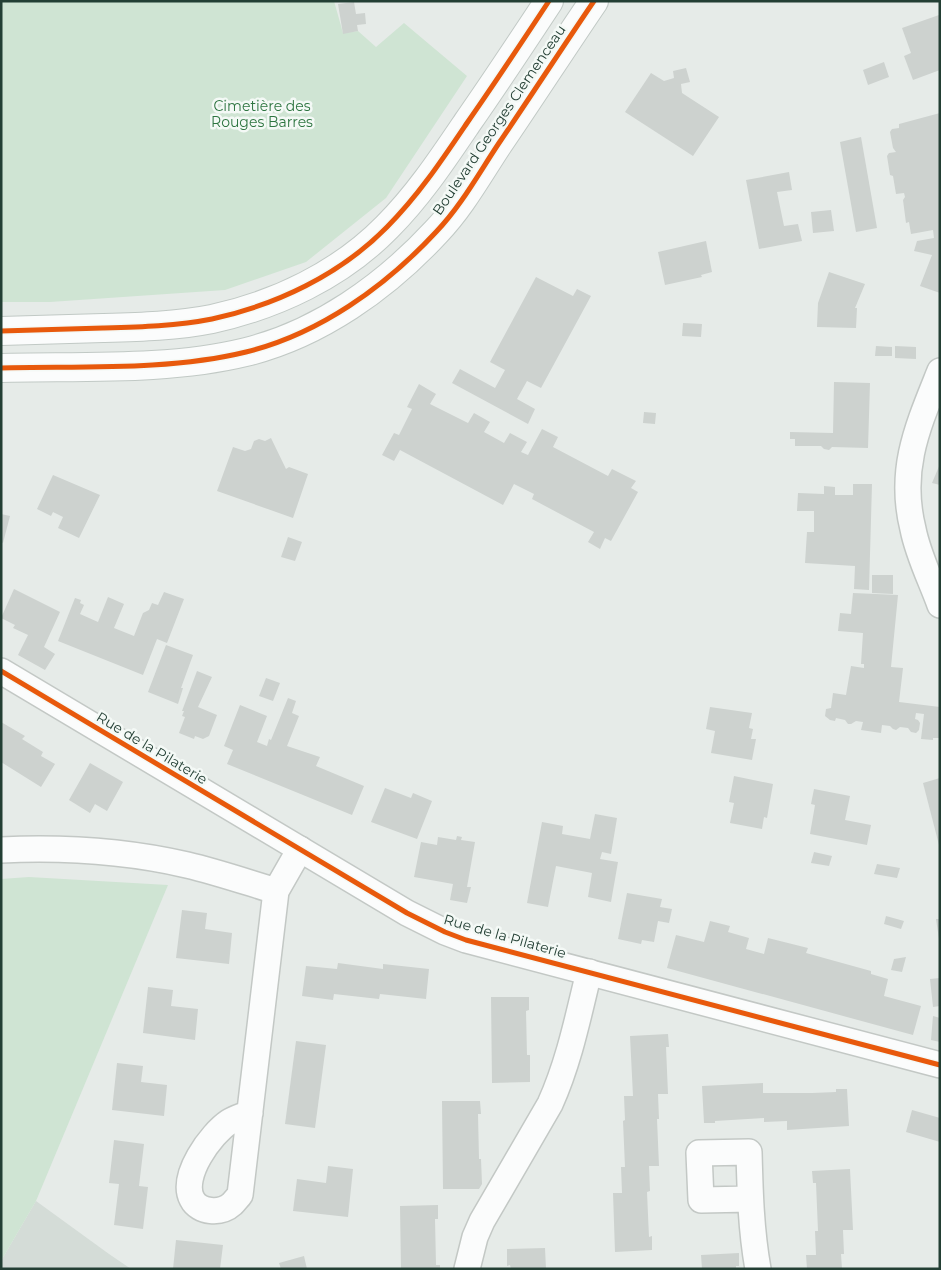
<svg xmlns="http://www.w3.org/2000/svg" width="941" height="1270" font-family="Montserrat,sans-serif">
  <rect width="100%" height="100%" fill="#e6ebe8"/>
  <path fill="#d4dcd7" d="M36 1201 109 1254 131 1269H1V1261Z"/>
  <g fill="#cfe4d3">
    <path d="M1 1H334L343 33 358 31 376 47 404 23 467 76 386 198 306 262 225 290 50 302H1Z"/>
    <path d="M29 877 168 885 36 1201 1 1261V879Z"/>
  </g>
  <g fill="#cdd2cf">
    <path d="M354 2 356 14 365 13 366 24 357 25 358 31 343 34 338 4Z"/>
    <path d="M939 15 940 70 913 80 904 56 911 53 902 28Z"/>
    <path d="M884 62 889 77 868 85 863 70Z"/>
    <path d="M686 68 690 82 681 84 682 93 719 117 693 156 625 112 651 73 664 81 674 78 673 71Z"/>
    <path d="M940 113V293L920 286 932 255 914 251 917 241 934 238 933 230 911 234 909 222 906 223 903 200 905 197 904 193 896 194 893 176 890 175 887 156 889 153 896 152 893 148 890 132 892 129 899 128V124Z"/>
    <path d="M861 137 877 228 856 232 840 142Z"/>
    <path d="M789 172 792 190 777 192 784 226 798 224 802 241 759 249 746 180Z"/>
    <path d="M831 210 834 231 813 233 811 212Z"/>
    <path d="M706 241 712 272 701 275 702 277 665 285 658 252Z"/>
    <path d="M829 272 865 284 855 308H857L856 328 817 327 818 303Z"/>
    <path d="M536 277 573 296 577 289 591 296 541 388 527 381 517 399 535 409 528 424 452 383 460 369 495 388 505 370 490 362Z"/>
    <path d="M683 323 702 324 701 337 682 336Z"/>
    <path d="M876 346 892 347V356H875Z"/>
    <path d="M895 346 916 347V359L895 358Z"/>
    <path d="M834 382 870 383 868 448 832 447 829 450 824 449 821 446H795V439H790V432L833 433Z"/>
    <path d="M419 384 436 394 430 404 468 423 474 413 490 422 484 432 504 443 510 433 527 442 521 452 528 455 542 429 558 437 553 447 608 476 612 469 636 481 631 488 638 492 611 541 605 538 600 549 588 542 594 532 532 499 534 494 514 484 503 505 400 450 394 461 382 455 394 433 399 435 412 409 407 407Z"/>
    <path d="M644 412 656 413 655 424 643 423Z"/>
    <path d="M271 438 286 469 289 467 308 474 293 518 217 491 233 447 245 451 251 449 254 441 259 439 265 441Z"/>
    <path d="M940 464V485L932 483Z"/>
    <path d="M53 475 100 495 79 538 58 528 63 517 53 512 51 516 37 509Z"/>
    <path d="M853 484H872L869 590 854 589 855 566 805 563 807 532H814V511H797L798 493 824 494V486L835 487V495H853Z"/>
    <path d="M1 514 10 516 3 543 1 542Z"/>
    <path d="M288 537 302 542 295 561 281 557Z"/>
    <path d="M872 575H893V594L872 593Z"/>
    <path d="M14 589 60 612 44 647 55 654 45 670 18 655 28 635 13 628 15 625 1 618Z"/>
    <path d="M164 592 184 599 167 643 157 639 143 675 58 641 75 598 81 600 80 603 84 605 80 614 98 622 108 597 124 604 114 628 134 636 143 613 149 610 152 603 158 605Z"/>
    <path d="M853 593 898 595 891 667 903 668 899 702 940 707V738H933V740L921 739 924 714 916 713 915 719 918 720 920 723 919 730 916 733 911 732 908 728 900 727 896 730 893 729 890 726 882 725 881 733 861 730 863 722 856 721 851 724H848L845 720 836 718 835 721 830 720 825 716 826 709 831 708 833 693 846 695 851 666 864 668V664H861L863 633 838 631 840 613 851 614Z"/>
    <path d="M166 645 193 655 181 688H183L178 704 148 692Z"/>
    <path d="M197 671 212 677 198 707 217 715 209 736 203 739 195 736 194 739 179 733 185 717 182 716 184 711H182Z"/>
    <path d="M266 678 280 683 273 701 259 696Z"/>
    <path d="M288 698 296 701 292 713 299 716 287 746 320 757 316 766 364 786 352 815 227 764 233 750 224 746 240 705 267 716 257 742 267 746 269 739 271 740Z"/>
    <path d="M710 707 752 713 749 728 753 729 751 739H756L752 760 711 753 715 731 706 729Z"/>
    <path d="M1 722 25 736 22 739 43 752 41 756 55 764 41 787 1 762Z"/>
    <path d="M90 763 123 782 107 811 95 804 90 813 69 800Z"/>
    <path d="M734 776 773 784 767 818 764 817 762 829 730 823 734 803 729 802Z"/>
    <path d="M940 778V845H939L923 783Z"/>
    <path d="M385 788 411 798 413 793 432 801 417 839 371 822Z"/>
    <path d="M814 789 850 796 845 820 871 825 867 845 810 834 815 805 811 804Z"/>
    <path d="M595 814 617 818 611 854 602 852 600 859 618 862 611 902 588 897 592 873 556 866 548 907 527 903 542 822 563 826 562 834 590 839Z"/>
    <path d="M457 836 462 837 461 840 475 842 467 887H471L467 903 450 900 453 884 414 877 421 842 437 845 438 837 456 840Z"/>
    <path d="M814 852 832 856 829 866 811 863Z"/>
    <path d="M877 864 900 868 897 878 874 874Z"/>
    <path d="M627 893 662 899 660 907 672 909 669 923 658 921 654 942 642 940 641 944 618 939Z"/>
    <path d="M182 910 207 913 205 929 232 933 229 964 176 958Z"/>
    <path d="M886 916 904 921 901 929 884 924Z"/>
    <path d="M936 919H940V939H939Z"/>
    <path d="M710 921 730 926 728 932 749 938 746 949 764 954 768 938 808 948 806 953 871 971V974L888 979 884 996 921 1006 913 1035 667 968 676 935 704 942Z"/>
    <path d="M906 957 902 972 891 970 894 959Z"/>
    <path d="M338 963 383 969V964L429 969 426 999 380 994 379 999 334 994 333 1000 302 996 306 966 337 969Z"/>
    <path d="M940 978V1006L933 1007 930 979Z"/>
    <path d="M148 987 173 990 171 1006 198 1009 195 1040 143 1033Z"/>
    <path d="M491 997H529V1010L526 1011 527 1055H530V1082L492 1083Z"/>
    <path d="M933 1016 940 1018V1042L931 1040Z"/>
    <path d="M668 1034 669 1047H666L668 1094H658L659 1119H657L659 1166H649L650 1191 647 1192 648 1215 649 1237 652 1236V1250L615 1252 613 1193H622L621 1167H625L623 1121 625 1120 624 1096H633L630 1036Z"/>
    <path d="M296 1041 326 1045 315 1128 285 1124Z"/>
    <path d="M117 1063 143 1066 141 1082 167 1085 164 1116 112 1110Z"/>
    <path d="M763 1083V1093H812L836 1092V1089H847L849 1126 787 1130V1121L764 1122V1118L715 1121V1123H704L702 1086Z"/>
    <path d="M442 1101H480L481 1114H478L479 1159H481L482 1184 479 1189H443Z"/>
    <path d="M912 1110 940 1118V1142L906 1132Z"/>
    <path d="M114 1140 144 1144 139 1186 148 1187 143 1229 114 1225 119 1184 109 1183Z"/>
    <path d="M328 1166 353 1169 348 1217 293 1211 297 1179 326 1183Z"/>
    <path d="M850 1169 853 1230H843L844 1254H841L842 1269H807L806 1255H816L815 1231H818L816 1183H813L812 1171Z"/>
    <path d="M438 1205V1219H435L436 1265H440V1269H401L400 1206Z"/>
    <path d="M176 1240 223 1245 220 1269H173Z"/>
    <path d="M545 1248 546 1269H511L510 1265 507 1266V1249Z"/>
    <path d="M739 1253V1266H736V1269H702L701 1255Z"/>
    <path d="M304 1256 307 1269H281L279 1263Z"/>
  </g>
  <g fill="none" stroke-linecap="round" stroke-linejoin="round">
    <g stroke="#c3c8c5" stroke-width="28">
      <g id="street">
        <path d="M940 371C918 426 898 469 913 529 918 555 931 580 940 605"/>
        <path d="M1 671 407 913 445 932 466 940 940 1065"/>
        <path d="M1 850C64 847 126 851 187 865 217 872 246 882 276 891"/>
        <path d="M250 1113C243 1116 235 1118 229 1122 211 1134 180 1176 192 1199 199 1213 221 1214 232 1204 235 1201 237 1198 240 1195L276 891 300 849"/>
        <path d="M750 1199 701 1200 699 1153 749 1152C750 1191 751 1230 758 1269"/>
        <path d="M467 1269 475 1237 482 1221 550 1104C569 1062 578 1017 589 972"/>
      </g>
    </g>
    <g stroke="#c1c9c5" stroke-width="30">
      <g id="secondary">
        <path d="M1 331C35 330 69 329 103 328 139 327 177 326 212 319 276 305 340 275 387 227 418 196 442 160 467 123 495 83 522 42 549 1"/>
        <path d="M1 368C81 366 168 371 246 352 319 334 385 287 436 232 461 206 479 173 499 143 531 96 562 48 594 1"/>
      </g>
    </g>
    <use href="#street" stroke="#fbfcfc" stroke-width="25"/>
    <use href="#secondary" stroke="#fbfcfc" stroke-width="28"/>
    <g stroke="#f4f9f6" stroke-width="8">
      <g id="cycleway">
        <path d="M1 331C35 330 69 329 103 328 139 327 177 326 212 319 276 305 340 275 387 227 418 196 442 160 467 123 495 83 522 42 549 1"/>
        <path d="M1 368C81 366 168 371 246 352 319 334 385 287 436 232 461 206 479 173 499 143 531 96 562 48 594 1"/>
        <path d="M1 671 407 913 445 932 466 940 940 1065"/>
      </g>
    </g>
    <use href="#cycleway" stroke="#e8590c" stroke-width="5"/>
  </g>
  <g text-anchor="middle" stroke-width="5" stroke-linejoin="round" paint-order="stroke">
    <g font-size="14" fill="#2d7540" stroke="#f4f9f6">
      <text x="262" y="111">Cimetière des<tspan x="262" dy="16">Rouges Barres</tspan></text>
    </g>
    <g font-size="14" fill="#233f34" stroke="#f4f9f6">
      <text transform="translate(499 120) rotate(-56)" y="5">Boulevard Georges Clemenceau</text>
      <text transform="translate(152 748) rotate(31)" y="5">Rue de la Pilaterie</text>
      <text transform="translate(505 936) rotate(16)" y="5">Rue de la Pilaterie</text>
    </g>
  </g>
  <rect width="941" height="1270" fill="none" stroke="#233f34" stroke-width="5"/>
</svg>
